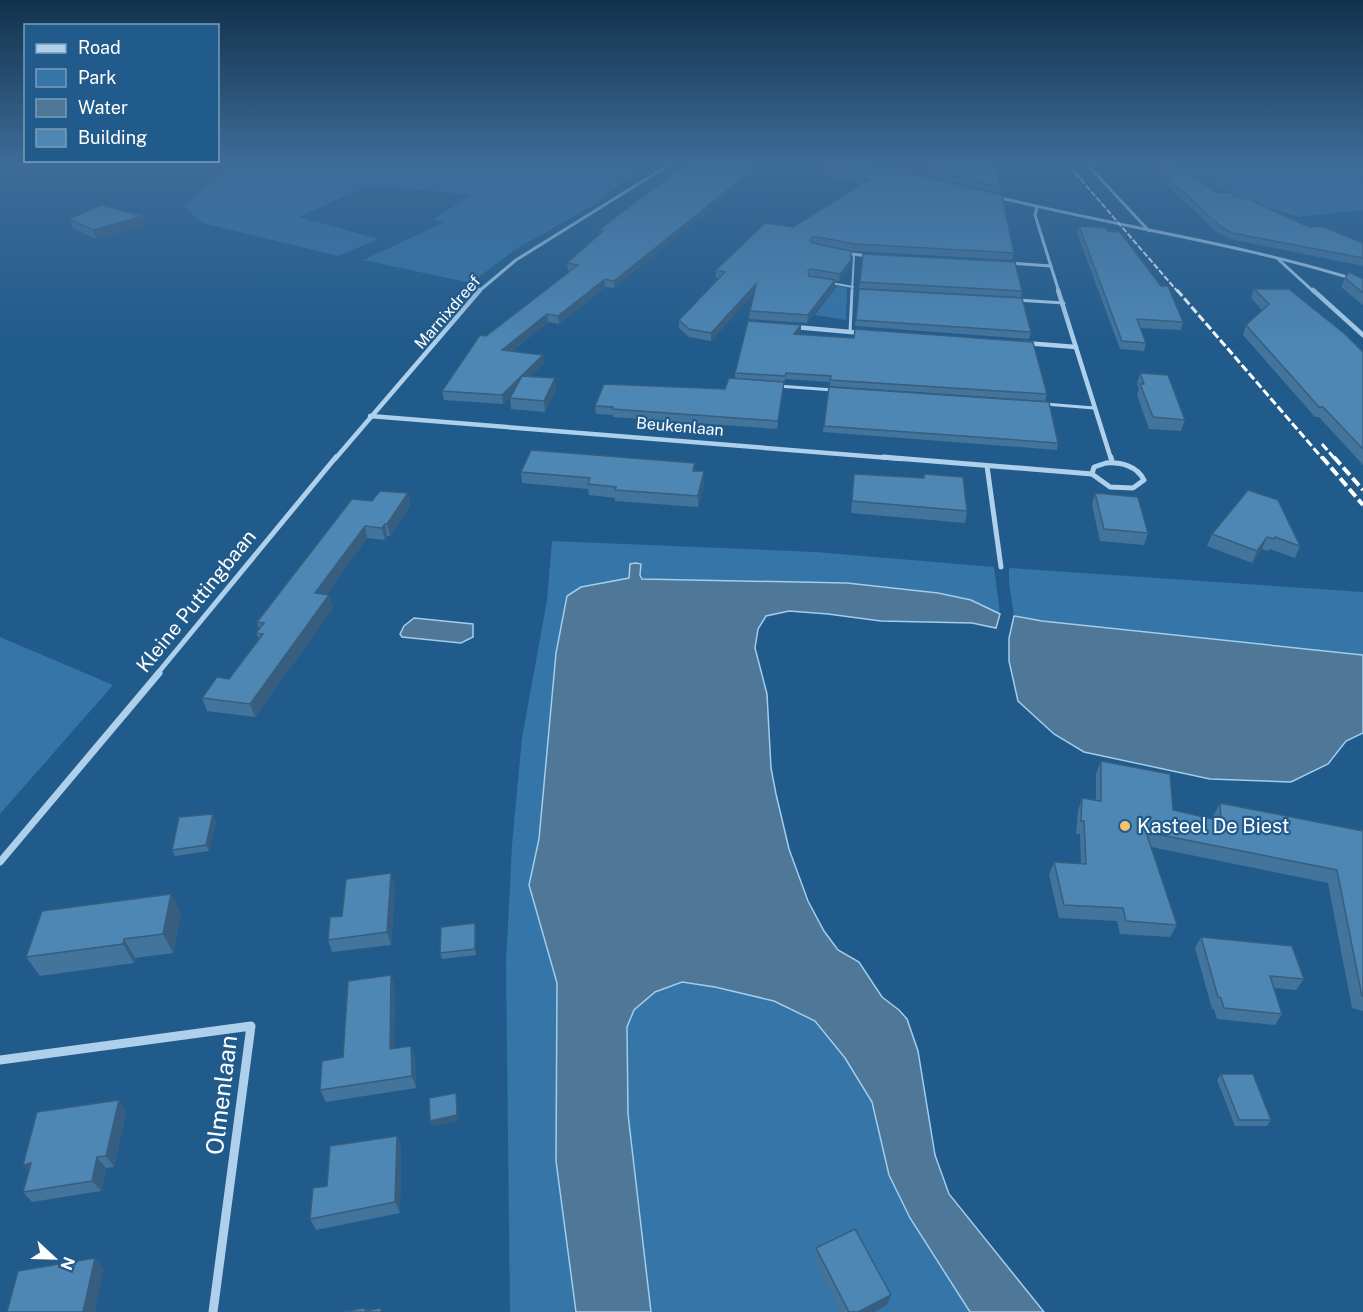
<svg xmlns="http://www.w3.org/2000/svg" width="1363" height="1312" font-family="'Public Sans',sans-serif">
  <rect width="100%" height="100%" fill="#215b8b"/>
  <g fill="#3575a8">
    <path d="M233 161H353L420 170 432 167 649 163 592 206 516 249 471 283 363 260 443 223 433 219 473 195 369 185 299 217 378 239 338 256 202 223 184 206Z"/>
    <path d="M1155 161H1363V210L1300 217 1247 202 1211 183 1164 168Z"/>
    <path d="M837 286 847 288 846 320 815 315Z"/>
    <path d="M552 541 816 552 994 567 1000 614 971 600 938 593 847 583 642 579 641 569 629 571V578L624 580 581 587 567 596 556 653 539 839 529 885 557 983 556 1161 576 1312H510L506 963 512 845 522 738 547 600Z"/>
    <path d="M1009 568 1363 592V655L1042 621 1014 616 1009 583Z"/>
    <path d="M0 637 113 685 0 814Z"/>
    <path d="M681 982 715 987 774 1001 815 1021 845 1058 872 1102 889 1176 910 1218 970 1312H651L628 1114 627 1027 634 1010 655 992Z"/>
  </g>
  <g fill="#4e7798" stroke="#a2cdec" stroke-width="1.5">
    <path d="M636 563 641 564 640 575 642 579 847 583 938 593 971 600 1000 614 996 628 972 623 881 621 828 614 789 611 766 616 758 629 755 648 767 694 771 768 776 794 789 849 808 901 824 931 838 950 859 962 882 997 899 1010 907 1019 918 1051 935 1155 949 1194 1044 1312H970L910 1218 889 1175 872 1102 845 1058 815 1021 774 1001 715 987 682 982 655 992 634 1010 627 1027 628 1114 651 1312H576L556 1161 557 983 529 885 539 839 556 653 567 596 581 587 629 578 630 564Z"/>
    <path d="M1014 616 1042 621 1363 655V733L1346 741 1328 764 1291 782 1210 779 1084 752 1054 734 1018 701 1009 661V638Z"/>
    <path d="M414 618 473 624V637L461 643 402 637 400 634 404 626Z"/>
  </g>
  <g fill="none" stroke-linecap="round" stroke-linejoin="round">
    <g stroke="#aed0eb" stroke-width="2">
      <path d="M831 283 853 287"/>
      <path d="M852 292 854 255"/>
    </g>
    <g stroke="#aed0eb" stroke-width="3">
      <path d="M1017 300 1064 303"/>
      <path d="M850 332 852 290"/>
      <path d="M778 386 833 390"/>
      <path d="M1045 404 1094 408"/>
    </g>
    <g stroke="#aed0eb" stroke-width="3">
      <path d="M1084 161 1149 231"/>
      <path d="M887 168 912 174"/>
      <path d="M997 197C1118 227 1244 244 1363 282"/>
      <path d="M1037 207 1035 215 1059 292"/>
      <path d="M843 253 869 256"/>
      <path d="M1278 259 1314 292"/>
      <path d="M1008 263 1051 266"/>
      <path d="M478 292 516 260 675 161"/>
    </g>
    <g stroke="#aed0eb" stroke-width="4.5">
      <path d="M1058 290 1111 459"/>
      <path d="M1313 290 1363 335"/>
      <path d="M795 327 862 333"/>
      <path d="M1025 343 1076 347"/>
      <path d="M370 416 902 459"/>
      <path d="M335 459 480 290"/>
    </g>
    <g stroke="#aed0eb" stroke-width="5">
      <path d="M883 457 1092 474"/>
      <path d="M1111 457 1112 462"/>
      <path d="M1106 463C1121 462 1137 466 1144 480L1133 488 1110 487 1092 474 1094 467Z"/>
      <path d="M987 466 1001 567"/>
      <path d="M157 674 336 457"/>
    </g>
    <path stroke="#aed0eb" stroke-width="7" d="M0 862 159 673"/>
    <path stroke="#aed0eb" stroke-width="9" d="M0 1060 251 1026 213 1312"/>
    <path stroke="#fff" stroke-width="2" stroke-dasharray="6 2" stroke-linecap="butt" d="M1065 161 1178 292"/>
    <g stroke="#fff" stroke-width="3" stroke-dasharray="8 3" stroke-linecap="butt">
      <path d="M1177 290 1323 459"/>
      <path d="M1322 444 1335 459"/>
    </g>
    <g stroke="#fff" stroke-width="4" stroke-dasharray="10 4" stroke-linecap="butt">
      <path d="M1322 457 1363 505"/>
      <path d="M1334 457 1363 490"/>
    </g>
  </g>
  <g fill="#43749b">
    <path d="M776 161H858L1014 253 1012 260 854 251 814 244 850 268 839 281H835V287L807 323 749 319 750 311 754 293 711 341 689 337 679 328V320L719 278H716V270L793 227 862 184 780 165Z"/>
    <path d="M867 161H995L1000 187 999 193Z"/>
    <path d="M1107 161H1176L1215 192 1242 199 1309 227 1363 243V266L1230 239 1218 233 1152 171 1120 173Z"/>
    <path d="M683 166 614 288 605 287 559 324 548 322 512 351 544 363 531 376 556 389 545 412 511 409 510 398 511 396 503 404 444 400 442 391 486 336 570 271 568 270 567 263 599 234V230Z"/>
    <path d="M143 216 146 225 96 239 73 228 69 219Z"/>
    <path d="M1079 226 1108 231 1183 322 1181 330 1140 328 1146 343 1144 351 1120 349 1077 233Z"/>
    <path d="M863 254 1022 291 1021 297 859 288Z"/>
    <path d="M1345 278 1363 279V305L1341 287Z"/>
    <path d="M859 289 1031 332 1029 339 855 326Z"/>
    <path d="M1254 289 1363 352V465L1319 417H1315L1243 335 1246 325 1262 310 1251 298Z"/>
    <path d="M801 325V331L798 335 1047 394 1045 401 830 386V382L785 379 777 429 613 417V415L596 414 595 406 725 389 735 378V373Z"/>
    <path d="M1140 373 1185 420 1181 431 1149 429 1137 395 1139 389 1137 384Z"/>
    <path d="M829 387 1058 443 1057 450 823 432Z"/>
    <path d="M695 471 704 483 698 507 615 501V498L589 495 588 489 522 483 521 472Z"/>
    <path d="M854 474 923 478 924 474 967 511 965 523 851 513Z"/>
    <path d="M1248 490 1300 546 1295 558 1270 549 1268 551 1262 549 1252 563 1207 546 1212 534Z"/>
    <path d="M408 493 410 505 390 536H387L385 540 367 538 326 595H329L333 608 255 717 207 711 202 698 229 679 259 639 256 633 259 629 257 622 372 501Z"/>
    <path d="M1095 493 1148 533 1144 545 1100 541 1092 505Z"/>
    <path d="M1101 761 1173 810 1213 819V816L1220 803 1363 831V1011L1352 1008 1328 883 1151 847 1177 925 1170 937 1120 934 1117 921 1059 918 1049 875 1054 862 1081 863 1080 834H1076L1078 811 1082 798 1096 800V774Z"/>
    <path d="M216 820 209 851 175 856 172 850Z"/>
    <path d="M395 886 391 945 332 952 328 940 342 916Z"/>
    <path d="M181 913 173 953 135 958 134 963 40 976 26 957Z"/>
    <path d="M475 923 476 930V955L442 959 440 953Z"/>
    <path d="M1201 937 1304 979 1296 990 1274 988 1282 1014 1275 1025 1217 1019 1214 1009H1212L1195 948Z"/>
    <path d="M391 975 395 988 394 1049 411 1046 415 1059 416 1088 326 1102 320 1090 343 1057Z"/>
    <path d="M1221 1074 1271 1120 1267 1126H1235L1217 1080Z"/>
    <path d="M119 1100 126 1111 114 1167 106 1168 101 1191 32 1202 23 1192 29 1171 23 1165Z"/>
    <path d="M397 1136 401 1148 400 1213 316 1230 310 1219 327 1186Z"/>
    <path d="M816 1248 891 1295 887 1305 874 1312H841L814 1259Z"/>
  </g>
  <g fill="#375e7e">
    <path d="M764 161H771L614 288V281Z"/>
    <path d="M143 216 146 225 96 239 93 230Z"/>
    <path d="M851 260 850 268 839 281 840 274Z"/>
    <path d="M605 279V287L559 324 558 316Z"/>
    <path d="M835 280V287L807 323 808 315Z"/>
    <path d="M756 284V291L711 341V333Z"/>
    <path d="M547 314 548 322 503 358 502 350Z"/>
    <path d="M801 325V331L794 341V334Z"/>
    <path d="M543 355 544 363 503 404 502 395Z"/>
    <path d="M555 378 556 389 545 412 544 401Z"/>
    <path d="M704 471V483L698 507V496Z"/>
    <path d="M408 493 410 505 390 536 387 524Z"/>
    <path d="M385 524 387 536 385 540 382 528Z"/>
    <path d="M365 526 367 538 319 606 315 593Z"/>
    <path d="M1267 537 1262 549 1252 563 1257 551Z"/>
    <path d="M329 595 333 608 255 717 250 704Z"/>
    <path d="M213 814 216 820 209 851 206 845Z"/>
    <path d="M391 873 395 886 391 945 387 932Z"/>
    <path d="M171 894 181 913 173 953 163 934Z"/>
    <path d="M475 923 476 930V955L475 949Z"/>
    <path d="M124 939 135 958 134 963 123 944Z"/>
    <path d="M391 975 395 988 394 1062 390 1049Z"/>
    <path d="M411 1046 415 1059 416 1088 412 1076Z"/>
    <path d="M456 1093 457 1099 459 1121 432 1127 430 1121Z"/>
    <path d="M119 1100 126 1111 114 1167 106 1156Z"/>
    <path d="M397 1136 401 1148 400 1213 395 1202Z"/>
    <path d="M97 1157 106 1168 101 1191 92 1181Z"/>
    <path d="M31 1163 33 1176 23 1165Z"/>
    <path d="M95 1258 104 1268 95 1312H83Z"/>
    <path d="M891 1295 887 1305 874 1312H858Z"/>
  </g>
  <g fill="#4e87b4" stroke="#375e7e" stroke-width="1.5">
    <path d="M691 161H764L614 281 605 279 558 316 547 314 502 350 543 355 502 395 442 391 480 335 486 336 578 265 567 263 603 231 599 230 683 166Z"/>
    <path d="M791 161H858L1002 195 1014 253 855 244 813 236 810 240 812 243 851 251V260L840 274 811 269 808 271 809 276 835 280 808 315 750 311 756 284 711 333 689 329 679 320 725 272 716 270 765 223 793 227 870 179Z"/>
    <path d="M895 161H995L1000 187Z"/>
    <path d="M1116 161H1176L1215 192 1231 193 1242 199H1248L1309 227 1321 226 1363 243V258L1232 233 1220 226 1154 165 1122 166Z"/>
    <path d="M101 205 143 216 93 230 69 219Z"/>
    <path d="M1079 226 1107 228 1108 231 1120 232 1161 286H1168L1183 322 1137 319 1146 343 1122 341Z"/>
    <path d="M863 254 1015 262 1022 291 860 282Z"/>
    <path d="M1349 272 1363 279V293L1345 278Z"/>
    <path d="M859 289 1022 298 1031 332 856 320Z"/>
    <path d="M1254 289H1289L1345 334 1363 352V449L1323 407H1319L1246 325 1269 304Z"/>
    <path d="M748 321 801 325 794 334 854 338 855 329 1033 342 1047 394 830 380 831 376 786 373 785 376 735 373Z"/>
    <path d="M1140 373 1168 375 1185 420 1153 417 1140 384H1144Z"/>
    <path d="M522 376 555 378 544 401 510 398Z"/>
    <path d="M729 378 784 382 778 421 612 409 613 407 595 406 604 384 725 389Z"/>
    <path d="M829 387 1049 402 1058 443 824 426Z"/>
    <path d="M531 450 695 463 693 471H704L698 496 615 490 616 487 588 484 590 478 521 472Z"/>
    <path d="M854 474 924 478V474L963 477 967 511 852 501Z"/>
    <path d="M1248 490 1278 500 1300 546 1275 537 1274 539 1267 537 1257 551 1212 534Z"/>
    <path d="M380 491 408 493 387 524H385L382 528 365 526 315 593 329 595 250 704 202 698 217 677 229 679 263 634 256 633 264 623 257 622 352 499 372 501Z"/>
    <path d="M1095 493 1138 497 1148 533 1104 529Z"/>
    <path d="M1101 761 1170 774 1173 810 1221 821 1220 803 1363 831V996H1362L1337 870 1146 832 1177 925 1126 921 1123 908 1064 905 1054 862 1086 864 1084 821H1081L1082 798 1101 801Z"/>
    <path d="M213 814 206 845 172 850 179 817Z"/>
    <path d="M391 873 387 932 328 940 330 917 342 916 346 879Z"/>
    <path d="M171 894 163 934 124 939 123 944 26 957 42 911Z"/>
    <path d="M475 923V949L440 953 441 927Z"/>
    <path d="M1201 937 1292 946 1304 979 1270 976 1282 1014 1224 1008 1221 998 1218 997Z"/>
    <path d="M391 975 390 1049 411 1046 412 1076 320 1090 322 1061 343 1057 348 981Z"/>
    <path d="M1221 1074H1253L1271 1120H1239Z"/>
    <path d="M456 1093 457 1115 430 1121 429 1098Z"/>
    <path d="M119 1100 106 1156 97 1157 92 1181 23 1192 31 1163 23 1165 37 1112Z"/>
    <path d="M397 1136 395 1202 310 1219 313 1188 327 1186 330 1146Z"/>
    <path d="M855 1229 891 1295 858 1312H849L816 1248Z"/>
    <path d="M95 1258 83 1312H7L18 1271Z"/>
    <path d="M365 1308V1311L381 1308V1312H342Z"/>
  </g>
  <linearGradient id="sky" x2="0" y2="1"><stop stop-color="#12324c"/><stop offset="0.47" stop-color="#3d6c98"/><stop offset="1" stop-color="#3d6c98" stop-opacity="0"/></linearGradient>
  <rect width="1363" height="345" fill="url(#sky)"/>
  <circle fill="#f8c170" stroke="#215b8b" stroke-width="2" cx="1125" cy="826" r="6"/>
  <g text-anchor="middle" stroke-width="4.5" stroke-linejoin="round" paint-order="stroke">
    <g font-size="16" fill="#fff" stroke="#215b8b">
      <text transform="translate(447 312) rotate(-49)" y="6">Marnixdreef</text>
      <text transform="translate(680 426) rotate(5)" y="6">Beukenlaan</text>
    </g>
    <g font-size="20" fill="#fff" stroke="#215b8b">
      <text transform="translate(196 601) rotate(-51)" y="7">Kleine Puttingbaan</text>
    </g>
    <g font-size="20" fill="#fff" stroke="#215b8b" text-anchor="start">
      <text x="1137" y="833">Kasteel De Biest</text>
    </g>
    <g font-size="24" fill="#fff" stroke="#215b8b">
      <text transform="translate(222 1095) rotate(-83)" y="8">Olmenlaan</text>
    </g>
  </g>
  <rect x="24" y="24" width="195" height="138" fill="#215b8b" stroke="#7a9db9" stroke-width="1.5"/>
  <rect x="36" y="44" width="30" height="9" fill="#aed0eb" stroke="#7a9db9" stroke-width="1.5"/>
  <text x="78" y="54" font-size="18" fill="#ffffff">Road</text>
  <rect x="36" y="69" width="30" height="18" fill="#3575a8" stroke="#7a9db9" stroke-width="1.5"/>
  <text x="78" y="84" font-size="18" fill="#ffffff">Park</text>
  <rect x="36" y="99" width="30" height="18" fill="#4e7798" stroke="#7a9db9" stroke-width="1.5"/>
  <text x="78" y="114" font-size="18" fill="#ffffff">Water</text>
  <rect x="36" y="129" width="30" height="18" fill="#4e87b4" stroke="#7a9db9" stroke-width="1.5"/>
  <text x="78" y="144" font-size="18" fill="#ffffff">Building</text>
  <g transform="translate(54 1258) rotate(112)" stroke="#215b8b" stroke-width="4.5" paint-order="stroke">
  <path d="M0-4.5L10 22L0 15L-10 22Z" fill="#ffffff"/>
  <text y="-9" font-size="16" font-weight="bold" text-anchor="middle" fill="#ffffff">N</text>
  </g>
</svg>
